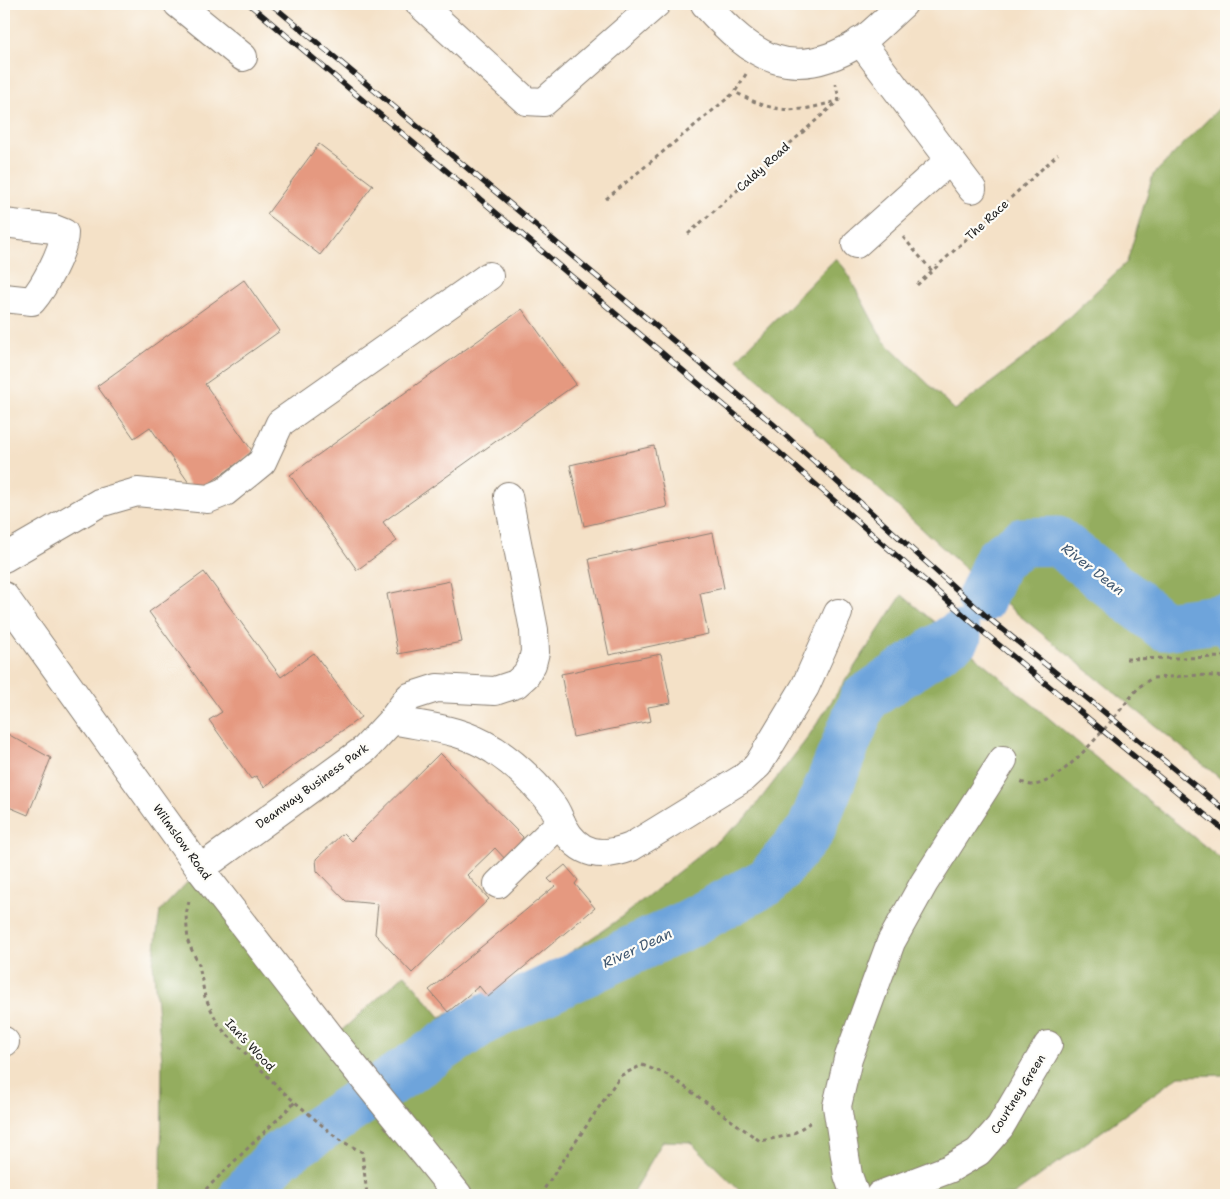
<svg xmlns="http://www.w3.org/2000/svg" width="1230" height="1199" font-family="'Shantell Sans',sans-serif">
  <rect width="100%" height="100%" fill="#fdfcf7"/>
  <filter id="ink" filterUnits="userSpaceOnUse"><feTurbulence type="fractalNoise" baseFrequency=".02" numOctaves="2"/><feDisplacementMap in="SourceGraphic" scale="10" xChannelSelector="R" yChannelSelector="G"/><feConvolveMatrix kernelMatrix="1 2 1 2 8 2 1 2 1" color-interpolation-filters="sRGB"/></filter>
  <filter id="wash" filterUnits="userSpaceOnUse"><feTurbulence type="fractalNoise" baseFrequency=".0096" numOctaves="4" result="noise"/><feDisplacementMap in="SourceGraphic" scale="20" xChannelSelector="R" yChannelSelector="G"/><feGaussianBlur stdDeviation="1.12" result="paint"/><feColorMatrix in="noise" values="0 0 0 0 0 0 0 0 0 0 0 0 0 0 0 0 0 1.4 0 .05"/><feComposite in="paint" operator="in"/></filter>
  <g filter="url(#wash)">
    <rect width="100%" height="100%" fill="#f4e1c7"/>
    <g fill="#94ad5f" stroke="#58643e">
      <path d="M1226 101V783L993 594 737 359 836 258 845 269 883 340 955 410 1033 351 1127 262 1153 175Z"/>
      <path d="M902 595 1125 782 1226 863V1075L1179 1076 1013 1195H744L690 1142 663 1141 631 1195H161L162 1060 153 963 160 911 200 869 332 1039 405 974 440 1017 527 982 615 922 746 818 806 740Z"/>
    </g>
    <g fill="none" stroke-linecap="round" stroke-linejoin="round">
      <path stroke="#6ea4db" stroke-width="9" d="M1203 619 1226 649"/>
      <g stroke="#6ea4db" stroke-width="49">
        <path d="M981 599 998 560 1023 542 1057 541 1164 626 1226 618"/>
        <path d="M244 1195 280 1155 483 1020 686 925 768 881 811 830 864 699 957 636"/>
      </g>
    </g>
    <g id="blocks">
      <g fill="#e59980">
        <path d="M319 144 373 185 320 255 267 214Z"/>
        <path d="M244 280 280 331 205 384 253 452 196 493 150 427 134 438 97 386Z"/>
        <path d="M522 309 576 384 383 522 397 541 357 570 290 475Z"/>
        <path d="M654 446 667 507 584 526 570 465Z"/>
        <path d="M713 533 724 588 700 593 708 634 609 655 589 559Z"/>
        <path d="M204 572 281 677 314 653 361 717 264 787 256 776 251 779 209 720 222 712 149 612Z"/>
        <path d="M450 581 462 642 398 654 387 594Z"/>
        <path d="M661 654 671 703 648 707 651 721 573 737 561 674Z"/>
        <path d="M4 732 51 758 28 815 4 805Z"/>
        <path d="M440 753 523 837 515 851 506 860 495 848 467 875 489 899 412 973 375 934 378 904 346 901 317 871 316 859 343 833 351 841Z"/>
        <path d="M565 865 578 880 575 884 595 908 488 997 479 986 448 1012 429 990 555 886 548 879Z"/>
      </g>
    </g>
  </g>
  <g filter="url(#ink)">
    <use href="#blocks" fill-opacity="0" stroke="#887e72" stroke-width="1"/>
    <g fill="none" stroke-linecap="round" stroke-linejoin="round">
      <g stroke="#887e72" stroke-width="30">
        <g id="minor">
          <path d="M178 4 243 57"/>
          <path d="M420 4 526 101 544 102 656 4"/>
          <path d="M705 4C752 57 792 85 860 42 875 32 889 16 903 4"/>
          <path d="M860 41 972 189"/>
          <path d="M4 223 54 229 64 233C64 251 44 287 32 301L4 298"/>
          <path d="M856 244 950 160"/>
          <path d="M4 558 99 503 137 492 208 499 225 492 262 462 280 423 489 276"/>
          <path d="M4 596 200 869 332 1039 458 1195"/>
          <path d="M392 720C431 728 459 728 494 750 515 764 537 785 552 805 557 811 559 819 563 826 579 856 603 858 631 847L745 777 758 765 805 687 838 613"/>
          <path d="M200 869 365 749 392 720 409 697 437 688 495 691 516 684 526 675 532 664 535 652 534 630 508 496"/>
          <path d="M498 884 561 822"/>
          <path d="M4 1041 5 1042"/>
          <path d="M855 1195 848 1175 837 1106 848 1059 891 942 924 883 1003 760"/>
          <path d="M880 1195 949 1169 978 1152 1000 1127 1048 1045"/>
        </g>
      </g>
      <g stroke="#887e72" stroke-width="3" stroke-dasharray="4 4" stroke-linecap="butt">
        <path d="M746 74 735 92C775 114 796 114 839 100L836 84"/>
        <path d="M606 199 735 92"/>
        <path d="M688 234 839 100"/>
        <path d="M903 237 932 271"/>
        <path d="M917 285 1058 154"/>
        <path d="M1126 659 1226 657"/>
        <path d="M1021 782C1024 783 1029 785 1032 785 1064 785 1118 712 1139 687L1152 678 1199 675 1226 677"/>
        <path d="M189 901 186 915 188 942 199 965 205 997 219 1026 281 1090 338 1139 362 1152 367 1195"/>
        <path d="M200 1195 295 1102"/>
        <path d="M540 1195 620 1076 642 1065 668 1075 760 1141 791 1135 811 1122"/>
      </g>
      <use href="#minor" stroke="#fff" stroke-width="28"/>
      <g stroke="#1c1c1c" stroke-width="5.5">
        <g id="rail">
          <path d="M249 4 764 439 982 631 1226 832"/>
          <path d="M271 4 772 423 986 616 1226 811"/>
        </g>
      </g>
      <use href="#rail" stroke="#fdfcf7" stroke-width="4" stroke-dasharray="11" stroke-linecap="butt"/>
    </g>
  </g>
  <g text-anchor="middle" stroke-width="4.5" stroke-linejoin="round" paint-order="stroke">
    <g font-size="12" fill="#1c1c1c" stroke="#fdfcf7">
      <text transform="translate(763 167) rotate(-42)" y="4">Caldy Road</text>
      <text transform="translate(987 220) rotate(-43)" y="4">The Race</text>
      <text transform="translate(312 786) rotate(-36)" y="4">Deanway Business Park</text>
      <text transform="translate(182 842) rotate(54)" y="4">Wilmslow Road</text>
      <text transform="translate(250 1045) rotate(47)" y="4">Ian's Wood</text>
      <text transform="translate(1018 1094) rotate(-58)" y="4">Courtney Green</text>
    </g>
    <g font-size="14" font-style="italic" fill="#415972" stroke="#fdfcf7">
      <text transform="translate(1093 569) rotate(38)" y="5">River Dean</text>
      <text transform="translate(637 948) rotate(-25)" y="5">River Dean</text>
    </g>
  </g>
  <rect width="1230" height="1199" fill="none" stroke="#fdfcf7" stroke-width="20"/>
</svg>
